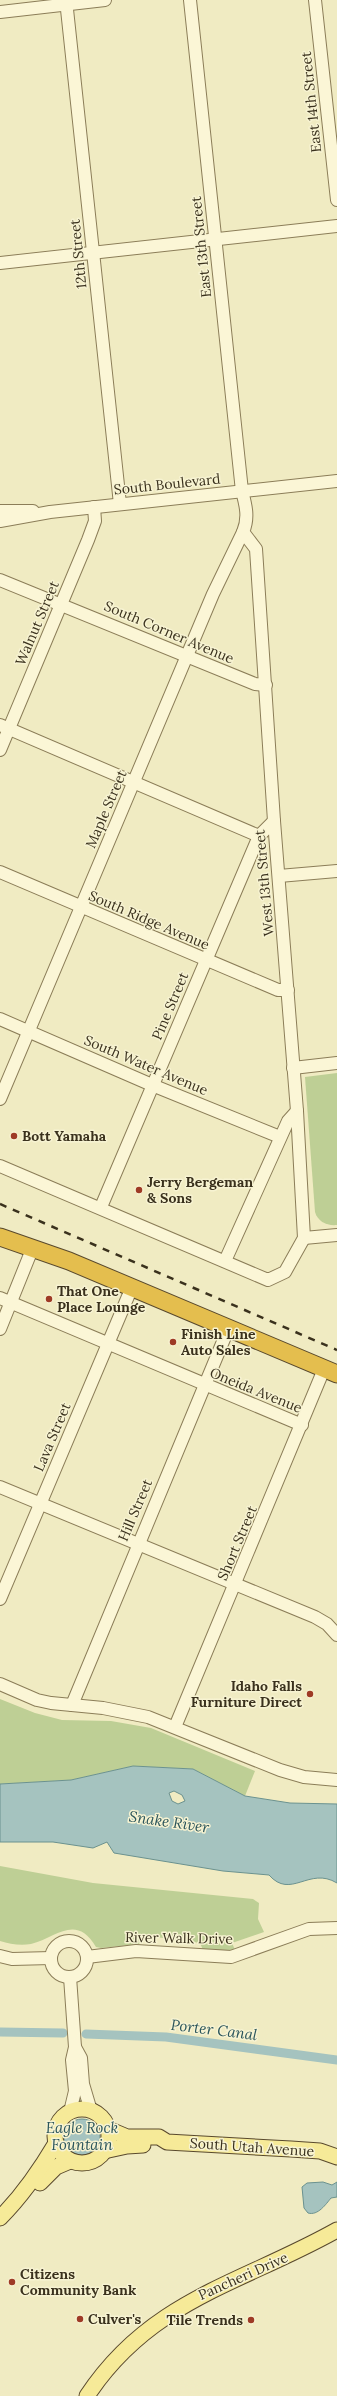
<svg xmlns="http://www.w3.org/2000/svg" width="337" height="2396" font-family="Lora,serif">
  <rect width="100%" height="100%" fill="#f0ebc2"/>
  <g fill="#becf95">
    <path d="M337 1073V1225C327 1226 318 1222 315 1212L305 1077Z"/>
    <path d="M0 1699 35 1713 62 1720 111 1721 151 1728 255 1771 245 1796 193 1769 133 1766 71 1780 0 1784Z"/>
    <path d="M0 1866 93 1883 253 1899 259 1903 258 1919 264 1932 232 1943 235 1950H203L200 1943 156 1937 155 1940H141L139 1944 101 1948 96 1947C76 1913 56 1938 31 1944 20 1946 10 1944 0 1941Z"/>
  </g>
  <g fill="#a5c3bf" stroke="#6b928f" fill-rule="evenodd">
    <path d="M133 1766 193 1769 245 1796 290 1803 337 1804V1883C309 1866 291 1900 269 1875L223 1871 114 1853 107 1842 93 1848 53 1842H0V1784L71 1780ZM174 1791 182 1795 185 1801 178 1804 172 1801 169 1793Z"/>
    <circle cx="82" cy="2137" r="18"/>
    <path d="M323 2182 332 2185 337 2182V2197L331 2198C326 2204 318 2216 308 2213L304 2208 302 2187 307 2183Z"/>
  </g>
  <path fill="#f0ebc2" d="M124 2029H132L129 2039 119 2041Z"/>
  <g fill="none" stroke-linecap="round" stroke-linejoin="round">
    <g stroke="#a5c3bf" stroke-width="9">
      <path d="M0 2032 63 2033"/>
      <path d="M86 2034 166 2037 337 2060"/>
    </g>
    <g stroke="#8b7d58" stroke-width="14">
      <g id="minor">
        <path d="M66 0 120 504"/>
        <path d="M315 0 337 200"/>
        <path d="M0 12 105 0"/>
        <path d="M0 263 337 226"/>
        <path d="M0 511H33"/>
        <path d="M0 521 50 512 337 481"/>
        <path d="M0 580 255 684 266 685"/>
        <path d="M0 725 259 836"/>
        <path d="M0 750 88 540 95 521 94 507"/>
        <path d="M0 872 278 990H288"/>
        <path d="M279 876 337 871"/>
        <path d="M0 1019 152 1085 280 1137"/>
        <path d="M293 1068 337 1063"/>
        <path d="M0 1099 213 594 243 532"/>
        <path d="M0 1166 268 1280 285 1272 304 1238 297 1111 274 821 256 549 243 532C249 518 246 506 242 491L190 0"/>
        <path d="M101 1207 259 836 274 821"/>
        <path d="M304 1238 337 1235"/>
        <path d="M225 1261 288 1121 297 1111"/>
        <path d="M0 1298 302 1425"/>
        <path d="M0 1329 33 1247"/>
        <path d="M0 1487 315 1617 327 1624 337 1635"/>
        <path d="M0 1599 132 1287"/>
        <path d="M0 1684 37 1700 51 1703 103 1708 148 1717 280 1770 304 1777 337 1780"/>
        <path d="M72 1705 229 1327"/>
        <path d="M175 1727 324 1369"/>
        <circle cx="69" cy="1959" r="18"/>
        <path d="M0 1956 12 1959 51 1958"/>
        <path d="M87 1957 136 1951 231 1957 309 1929 337 1928"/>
        <path d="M75 2047 81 2058 83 2084 91 2111"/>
        <path d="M70 2112 75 2091 72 2060 75 2047 70 1977"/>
      </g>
    </g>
    <g stroke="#59492d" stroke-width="17">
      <g id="major">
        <circle cx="82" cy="2136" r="27"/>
        <path d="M108 2129 127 2137H159L167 2142 291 2149 320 2151 337 2157"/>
        <path d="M104 2151 127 2146 143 2145"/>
        <path d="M40 2183 56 2167 70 2161"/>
        <path d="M0 2218C23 2195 40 2170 56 2143"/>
        <path d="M87 2396C151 2299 243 2283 337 2230"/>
      </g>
    </g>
    <g stroke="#59492d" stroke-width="19">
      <path id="highway" d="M0 1237 69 1261 337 1374"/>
    </g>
    <use href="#minor" stroke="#fbf6d6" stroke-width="12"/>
    <use href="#major" stroke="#f6ea98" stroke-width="15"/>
    <use href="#highway" stroke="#e4be4e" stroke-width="17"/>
    <path stroke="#3a311d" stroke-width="2.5" stroke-dasharray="7 7" stroke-linecap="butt" d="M0 1204 337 1350"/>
  </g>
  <g fill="#9e3a25" stroke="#f7f3d2" stroke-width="1.5">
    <circle cx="14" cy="1136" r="4"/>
    <circle cx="139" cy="1190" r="4"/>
    <circle cx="49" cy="1299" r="4"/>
    <circle cx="173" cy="1342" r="4"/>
    <circle cx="310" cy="1694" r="4"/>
    <circle cx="12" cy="2282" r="4"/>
    <circle cx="80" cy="2319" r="4"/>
    <circle cx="251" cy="2320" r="4"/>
  </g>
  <g text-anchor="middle" stroke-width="3" stroke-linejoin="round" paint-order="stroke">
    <g font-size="14" fill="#3a311d" stroke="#f7f3d2">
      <text transform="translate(311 102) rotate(-96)" y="5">East 14th Street</text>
      <text transform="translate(201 247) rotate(-96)" y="5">East 13th Street</text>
      <text transform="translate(78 254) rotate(-96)" y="5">12th Street</text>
      <text transform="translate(167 484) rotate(-6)" y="5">South Boulevard</text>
      <text transform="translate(37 623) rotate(-67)" y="5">Walnut Street</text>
      <text transform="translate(169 632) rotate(23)" y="5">South Corner Avenue</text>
      <text transform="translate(106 809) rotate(-67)" y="5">Maple Street</text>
      <text transform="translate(264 883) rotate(-95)" y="5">West 13th Street</text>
      <text transform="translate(149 920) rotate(23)" y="5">South Ridge Avenue</text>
      <text transform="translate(170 1006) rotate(-67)" y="5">Pine Street</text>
      <text transform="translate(146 1065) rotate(23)" y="5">South Water Avenue</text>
      <text transform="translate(256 1390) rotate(22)" y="5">Oneida Avenue</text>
      <text transform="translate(52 1437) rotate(-67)" y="5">Lava Street</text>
      <text transform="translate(135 1510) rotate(-67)" y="5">Hill Street</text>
      <text transform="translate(237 1543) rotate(-67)" y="5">Short Street</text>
      <text transform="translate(179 1938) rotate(1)" y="5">River Walk Drive</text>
      <text transform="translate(252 2147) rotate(4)" y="5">South Utah Avenue</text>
      <text transform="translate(243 2276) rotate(-24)" y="5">Pancheri Drive</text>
    </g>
    <g font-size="14" font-weight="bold" fill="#3a311d" stroke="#f7f3d2" text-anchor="start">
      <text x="22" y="1141">Bott Yamaha</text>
      <text x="147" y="1187">Jerry Bergeman<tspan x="147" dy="16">&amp; Sons</tspan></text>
      <text x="57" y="1296">That One<tspan x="57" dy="16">Place Lounge</tspan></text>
      <text x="181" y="1339">Finish Line<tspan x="181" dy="16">Auto Sales</tspan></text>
      <text x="302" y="1691" text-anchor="end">Idaho Falls<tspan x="302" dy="16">Furniture Direct</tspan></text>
      <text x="20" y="2279">Citizens<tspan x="20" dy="16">Community Bank</tspan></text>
      <text x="88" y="2324">Culver's</text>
      <text x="243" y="2325" text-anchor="end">Tile Trends</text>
    </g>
    <g font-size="15" font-style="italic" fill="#2b555b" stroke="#f7f3d2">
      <text transform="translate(169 1822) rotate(8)" y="5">Snake River</text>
      <text transform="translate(214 2030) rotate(7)" y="5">Porter Canal</text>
      <text x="82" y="2133">Eagle Rock<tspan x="82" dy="17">Fountain</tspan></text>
    </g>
  </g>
</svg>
